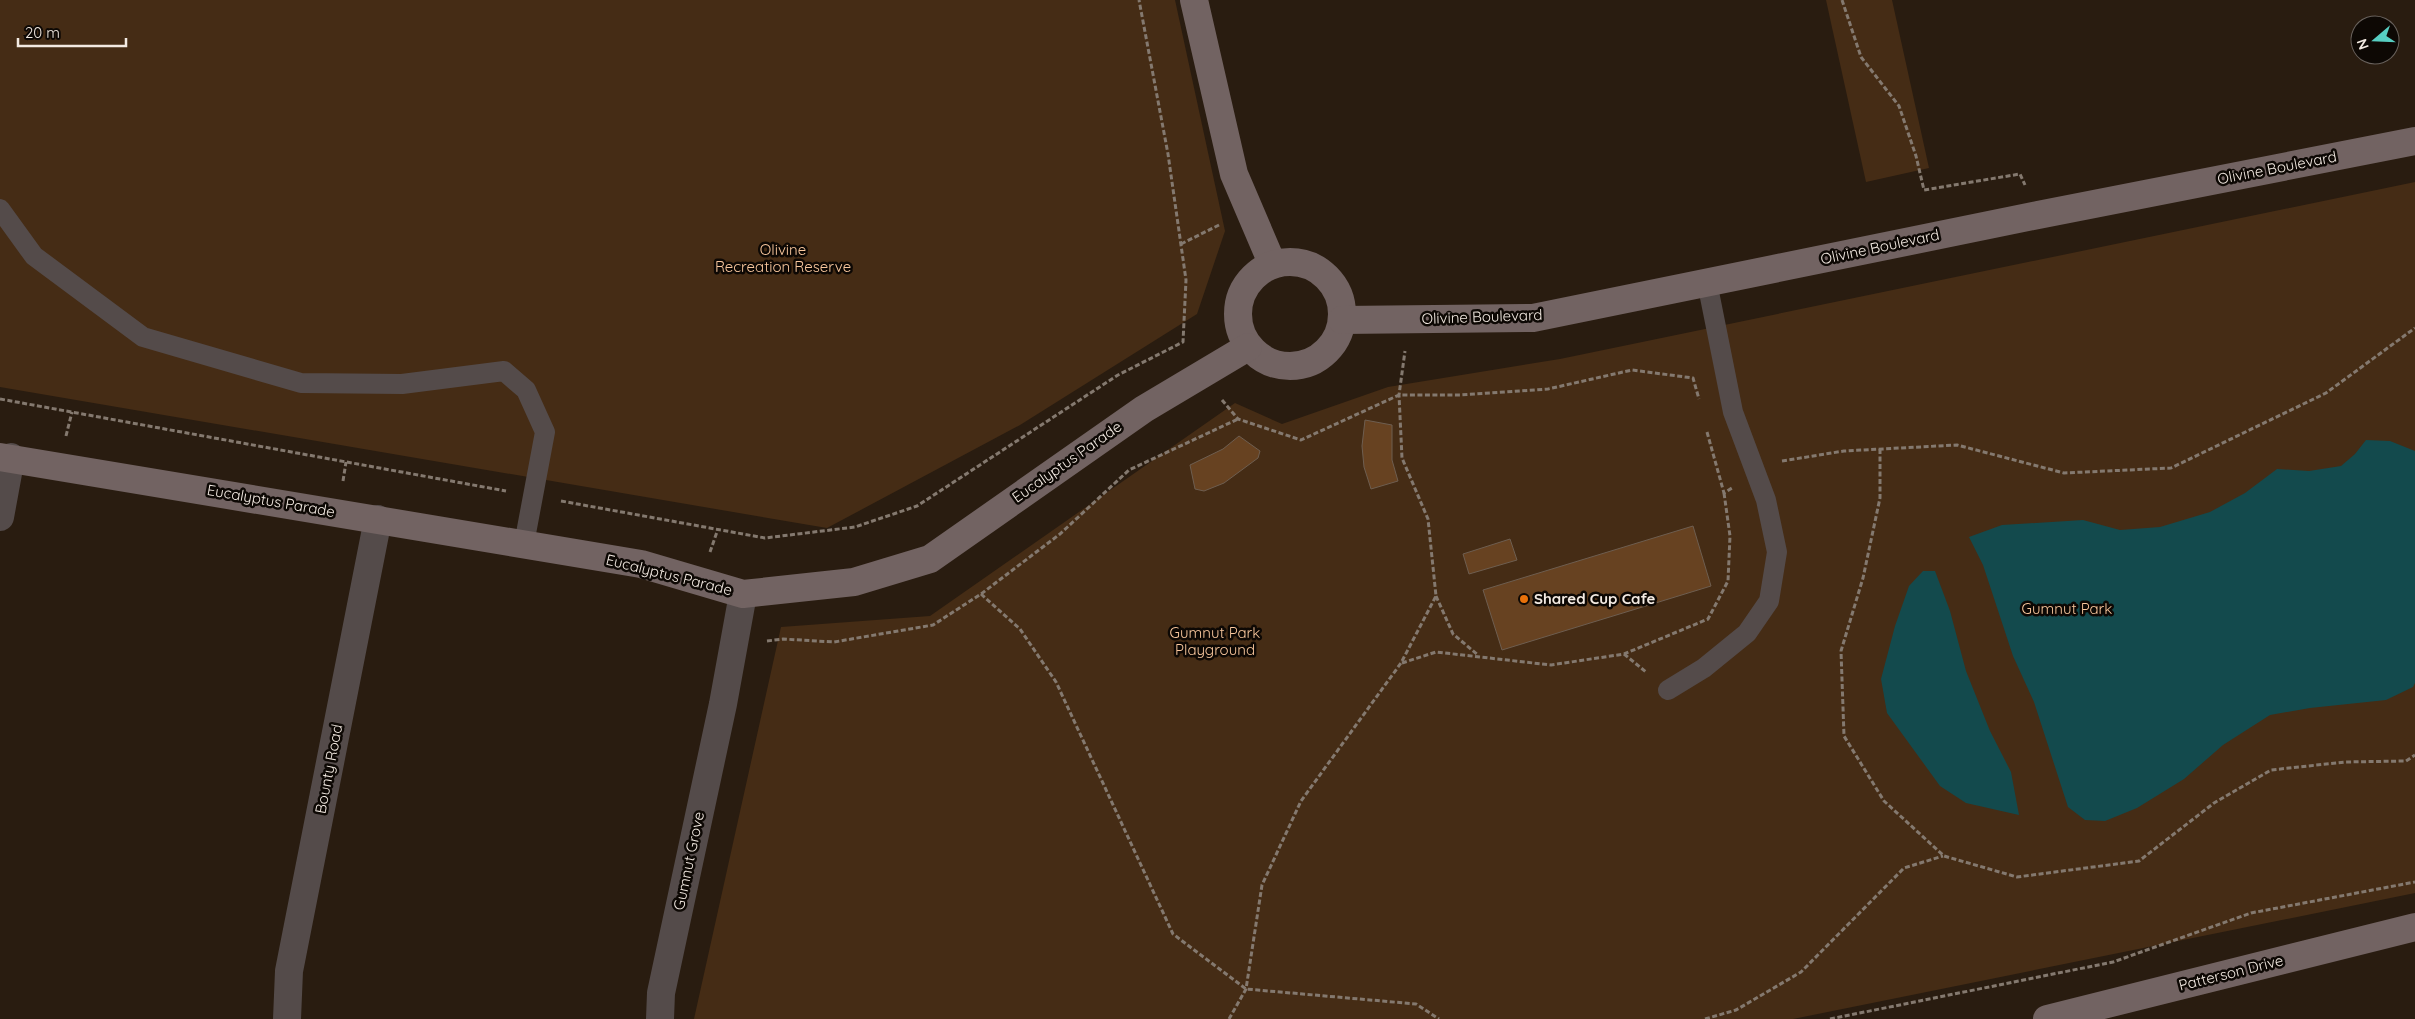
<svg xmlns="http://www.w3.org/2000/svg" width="2415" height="1019" font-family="Quicksand,sans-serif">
  <rect width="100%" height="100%" fill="#291c10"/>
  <g fill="#452c15">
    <path d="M0 0H1175L1225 231 1197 314 1020 425 827 528 0 387Z"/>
    <path d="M1826 0H1892L1929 168 1866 182Z"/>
    <path d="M2415 182V893L1793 1019H694L781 627 930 616 1235 403 1282 424 1388 387 1560 359Z"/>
  </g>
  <g fill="#134a4d">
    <path d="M2366 440 2390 441 2415 451V683L2413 687 2386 700 2310 708 2270 715 2223 745 2184 779 2137 808 2105 821 2085 820 2068 807 2034 702 2013 656 1983 565 1969 537 2002 525 2083 520 2120 530 2160 527 2210 512 2245 493 2277 469 2309 471 2341 466 2355 454Z"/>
    <path d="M1923 571H1935L1950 611 1966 671 1990 731 2011 772 2019 815 1966 803 1940 786 1887 713 1881 679 1895 626 1909 586Z"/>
  </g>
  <g fill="#674221" stroke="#6e5e50">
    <path d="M1365 420 1392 425V460L1398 481 1371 489 1364 467 1362 446Z"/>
    <path d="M1239 436 1260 451 1258 458 1224 483 1204 491 1195 489 1190 465 1223 449Z"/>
    <path d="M1693 526 1711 586 1502 650 1483 590Z"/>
    <path d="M1510 539 1517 560 1469 574 1463 554Z"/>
  </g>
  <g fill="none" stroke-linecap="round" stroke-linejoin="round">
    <g stroke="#84796f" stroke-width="3" stroke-dasharray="5 2.5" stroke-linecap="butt">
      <path d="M1842 0 1861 57 1899 106 1916 156 1924 190 2020 174 2025 185"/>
      <path d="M1181 244 1221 224"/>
      <path d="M0 399 506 491"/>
      <path d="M1222 400 1238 419 1301 440 1399 395H1460L1548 389 1632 370 1693 378 1699 399"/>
      <path d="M1707 432 1724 493 1732 488"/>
      <path d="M66 436 72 412"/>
      <path d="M1880 449V498L1863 578 1841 651 1844 736 1884 801 1944 856 2017 877 2139 861 2214 803 2271 770 2345 762 2406 761 2415 755"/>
      <path d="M1782 461 1844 451 1957 445 2064 473 2171 468 2326 393 2415 328"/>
      <path d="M343 481 346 462"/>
      <path d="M561 501 765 538 855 527 917 506 1118 375 1183 342 1186 280 1168 154 1139 0"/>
      <path d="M710 552 718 529"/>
      <path d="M981 594 1020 629 1056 682 1173 934 1246 989 1416 1004 1439 1019"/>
      <path d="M1436 596 1453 634 1478 655"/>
      <path d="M767 641 783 639 834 642 933 625 981 594 1060 534 1129 470 1238 419"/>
      <path d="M1624 654 1646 672"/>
      <path d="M1402 663 1436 652 1551 665 1624 654 1708 619 1728 581 1730 536 1724 493"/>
      <path d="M1229 1019 1246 989 1262 885 1301 801 1401 663 1436 596 1428 519 1402 458 1399 395 1405 351"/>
      <path d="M1705 1019 1736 1010 1801 972 1904 868 1943 856"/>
      <path d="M1830 1019 2113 962 2251 913 2415 882"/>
    </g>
    <g stroke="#544b4a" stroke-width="20">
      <path d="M0 209 34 256 143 337 301 383 402 384 504 371 526 390 545 432 524 544"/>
      <path d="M1668 690 1704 668 1747 633 1769 601 1777 552 1766 500 1733 412 1707 282"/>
    </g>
    <g stroke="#544b4a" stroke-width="28">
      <path d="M0 517 11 457"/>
      <path d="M287 1019 289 971 378 519"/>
      <path d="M660 1019 661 993 723 704 743 594"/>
    </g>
    <g stroke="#726362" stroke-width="28">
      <path d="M1194 0 1234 174 1272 263"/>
      <circle cx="1290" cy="314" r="52"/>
      <path d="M1342 320 1533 318 2038 215 2415 141"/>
      <path d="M0 457 641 564 743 594 854 582 930 559 1144 409 1248 347"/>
      <path d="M2047 1019 2415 927"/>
    </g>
  </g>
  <circle fill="#e8710a" stroke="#0d0804" stroke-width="2" cx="1524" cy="599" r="5"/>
  <g text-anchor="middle" stroke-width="5" stroke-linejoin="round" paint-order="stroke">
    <g font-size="15" fill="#f3eae2" stroke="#0d0804">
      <text transform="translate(2277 168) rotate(-11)" y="5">Olivine Boulevard</text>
      <text transform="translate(1880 247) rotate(-12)" y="5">Olivine Boulevard</text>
      <text transform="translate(1482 317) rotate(-2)" y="5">Olivine Boulevard</text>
      <text transform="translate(1067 462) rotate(-35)" y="5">Eucalyptus Parade</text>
      <text transform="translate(271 501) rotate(10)" y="5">Eucalyptus Parade</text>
      <text transform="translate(669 575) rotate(14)" y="5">Eucalyptus Parade</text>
      <text transform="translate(329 769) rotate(-79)" y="5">Bounty Road</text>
      <text transform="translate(689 861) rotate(-78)" y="5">Gumnut Grove</text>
      <text transform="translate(2231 973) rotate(-14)" y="5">Patterson Drive</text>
    </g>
    <g font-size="15" fill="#fac89e" stroke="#0d0804">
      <text x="783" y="255">Olivine<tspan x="783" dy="17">Recreation Reserve</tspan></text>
      <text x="2067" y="614">Gumnut Park</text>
      <text x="1215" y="638">Gumnut Park<tspan x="1215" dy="17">Playground</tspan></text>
    </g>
    <g font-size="15" font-weight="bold" fill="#f3eae2" stroke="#0d0804" text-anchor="start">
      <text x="1534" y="604">Shared Cup Cafe</text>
    </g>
  </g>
  <g transform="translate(2375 40) rotate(251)"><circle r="24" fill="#0d0804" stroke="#69625d"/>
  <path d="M0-4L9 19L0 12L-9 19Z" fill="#57cec2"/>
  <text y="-8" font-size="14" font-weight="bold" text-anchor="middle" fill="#f3eae2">N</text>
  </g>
  <path d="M18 38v8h108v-8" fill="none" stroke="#f3eae2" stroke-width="2.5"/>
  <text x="25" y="38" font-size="15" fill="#f3eae2" stroke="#0d0804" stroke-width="4" paint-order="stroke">20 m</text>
</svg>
